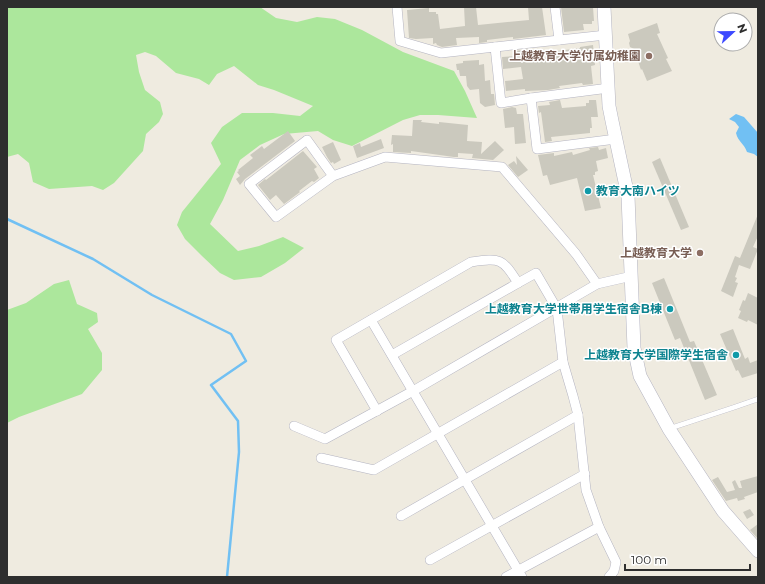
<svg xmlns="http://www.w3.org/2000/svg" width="765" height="584" font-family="Montserrat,'Noto Sans JP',sans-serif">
  <rect width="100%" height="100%" fill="#efebe0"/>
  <g fill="#ace79c">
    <path d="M7 7H260L276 18 297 22 317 17 335 19 362 30 403 52 454 71 465 91 477 118 438 115H420L403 120 352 146 333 140 318 131 284 134 260 145 240 160 223 200 210 224 238 251 259 246 283 237 304 248 285 263 261 277 234 280 220 273 202 256 185 239 177 225 182 212 221 164 211 143 222 127 242 113H273L300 116 313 106 274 90 258 85 234 66 217 74 209 85 199 79 176 73 156 56 145 52 136 55 139 72 145 90 160 102 163 114 159 122 146 134 143 151 114 183 103 190 92 186 49 189 33 182 29 163 18 154 7 157Z"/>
    <path d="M69 280 77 304 97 313 98 322 88 329 102 353V370L82 394 19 417 7 423V310L26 303 54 284Z"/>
  </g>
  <path fill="#71c0f3" d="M736 114 744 117 758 133V157L754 154 747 152C744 143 738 142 736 133L739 127 735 122 729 119Z"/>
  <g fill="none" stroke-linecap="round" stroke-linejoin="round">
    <path stroke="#71c0f3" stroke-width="2.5" d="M7 219 93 259 152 295 231 334 246 361 211 385 238 421 239 452 227 577"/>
  </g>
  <g fill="#cbc9be">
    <path d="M464 7H476L478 25 529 20 528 7H542L546 35 513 39V37L487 40V42L479 43V37L456 38 457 45 442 47 437 45 436 43 433 44V38L416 39 409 38 407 10 429 8V12H436V14H438L440 29 465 26Z"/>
    <path d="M561 7H593L594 21H592V24H583L584 30 564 32Z"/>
    <path d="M657 23 660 33 657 34 668 58 666 59 672 71 647 81 642 69 641 70 634 49 630 47 629 43 630 41 628 34Z"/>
    <path d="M593 45 595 65 591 66 593 84 583 85 582 83 559 86 560 88 548 90 525 91V89L506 91 505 81 523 79 521 67 503 69 502 57 516 56V51L530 49 531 52H536V59L558 56V51L580 48V47Z"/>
    <path d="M479 60V65L484 64 485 81 490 80 491 94H494L495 105 485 107 480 103 479 89 470 90 467 86 466 76H460L459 70H457L456 64 463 63V61Z"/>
    <path d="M560 100 562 108 586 106V103H589V100H596L598 117H591L592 128H590V133L551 137 552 141 545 142 541 112 539 113 538 106 550 105 549 102Z"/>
    <path d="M512 107 516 108 517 114H523L526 143 515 144 514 127 505 128 503 109Z"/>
    <path d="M413 120H422L421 122 439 124V122L468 125 467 141 482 142 481 154 495 141 504 150 493 160 472 158 473 154 458 153V157H454L411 151V153L393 152V144L391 145 392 135 412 136Z"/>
    <path d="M288 131 295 141 245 179 240 185 236 179 240 176 237 172 239 171 238 170 253 158 250 155 262 146 264 149Z"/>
    <path d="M381 139 384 148 357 158 353 146 360 143 361 147Z"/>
    <path d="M333 142 341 160 334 164 333 162 331 163 327 157 322 147Z"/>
    <path d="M598 147 599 150 606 148 608 158 596 161 598 171 595 172V175H593L601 208 585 211 577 178 550 185 547 175 543 176 538 155 554 153V156L572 152 573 155 590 150 589 148Z"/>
    <path d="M303 151 317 167 314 169 319 178 314 182 312 181 299 191 300 192 284 204 276 195 270 200 258 185 265 179 266 180Z"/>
    <path d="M516 156 528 170 518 177 508 165 514 161 517 165Z"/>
    <path d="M660 158 689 227 681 230 652 162Z"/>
    <path d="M758 214V236L753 247 758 249 750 269 739 265 735 277 737 278 735 282 738 283 733 297 721 291 735 256 740 258Z"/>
    <path d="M664 278 690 342 694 341 717 395 705 400 680 338 675 340 652 283Z"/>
    <path d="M748 293 758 298V325L748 320 747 322 738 318 741 311 739 310 743 300 745 301Z"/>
    <path d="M733 329 745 359 748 357 750 363 758 360V373L742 378 738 370 736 371 720 334Z"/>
    <path d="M758 476V492L744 497 745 499 738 501 737 498 726 501 712 480 718 477 727 492 735 490 732 482 735 480 739 488H742L740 481Z"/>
    <path d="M750 509 754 515 747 519 743 512Z"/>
    <path d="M758 524V539L750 530Z"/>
  </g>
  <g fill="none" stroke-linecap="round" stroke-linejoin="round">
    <g stroke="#b4b4c1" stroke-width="5.5">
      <path id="lane" d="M671 428 735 407 758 399"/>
    </g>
    <g stroke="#b4b4c1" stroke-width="10">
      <g id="street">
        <path d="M397 7 400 41 441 53 495 47 501 103 531 98 537 149 616 139"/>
        <path d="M555 7 559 40"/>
        <path d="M495 47 606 35"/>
        <path d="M531 98 609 88"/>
        <path d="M333 176 307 140 249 184 276 217 333 176 385 157 502 167 576 254 597 284"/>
        <path d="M371 320 522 577"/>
        <path d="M392 355 518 283"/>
        <path d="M377 411 336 340 471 262C501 258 502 258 518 283L536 273 557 309 563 362 573 396 578 415 586 490 599 527 616 562 614 571 609 577"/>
        <path d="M294 426 325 439 413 391 597 284 632 276"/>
        <path d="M321 458 374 470 563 362"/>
        <path d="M401 516 578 415"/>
        <path d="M430 560 585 474"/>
        <path d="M506 577 599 527"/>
      </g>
    </g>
    <g stroke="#b4b4c1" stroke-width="14">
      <path id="secondary" d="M604 7 609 106 612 121 628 196 634 348 640 376 669 429 723 511 758 551"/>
    </g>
    <use href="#lane" stroke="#fff" stroke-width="4.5"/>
    <use href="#street" stroke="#fff" stroke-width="9"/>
    <use href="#secondary" stroke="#fff" stroke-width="13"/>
  </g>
  <g fill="#8d6e63" stroke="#fff" stroke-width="1.5">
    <circle cx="649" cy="56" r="4"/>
    <circle cx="700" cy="253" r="4"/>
  </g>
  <g fill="#0f9aa8" stroke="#fff" stroke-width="1.5">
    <circle cx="588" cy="191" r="4"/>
    <circle cx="670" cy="309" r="4"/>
    <circle cx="736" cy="355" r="4"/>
  </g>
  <g text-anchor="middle" stroke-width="3" stroke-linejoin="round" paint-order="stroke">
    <g font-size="12" font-weight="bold" fill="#785e54" stroke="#fff" text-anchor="end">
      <text x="641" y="60">上越教育大学付属幼稚園</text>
      <text x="692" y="257">上越教育大学</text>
    </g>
    <g font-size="12" font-weight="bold" fill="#0d838f" stroke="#fff" text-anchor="end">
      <text x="596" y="195" text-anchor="start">教育大南ハイツ</text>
      <text x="662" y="313">上越教育大学世帯用学生宿舎B棟</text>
      <text x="728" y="359">上越教育大学国際学生宿舎</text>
    </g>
  </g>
  <rect width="765" height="584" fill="none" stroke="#2e2e2e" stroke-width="16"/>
  <g transform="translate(733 32) rotate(68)"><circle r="19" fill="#ffffff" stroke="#ababab"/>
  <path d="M0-3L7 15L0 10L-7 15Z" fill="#3d49ff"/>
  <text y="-6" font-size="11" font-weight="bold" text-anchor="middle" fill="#2e2e2e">N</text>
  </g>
  <path d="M625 564v6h125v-6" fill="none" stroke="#2e2e2e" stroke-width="2"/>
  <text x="631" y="564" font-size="12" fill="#2e2e2e" stroke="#ffffff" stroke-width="3" paint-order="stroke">100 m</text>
</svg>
